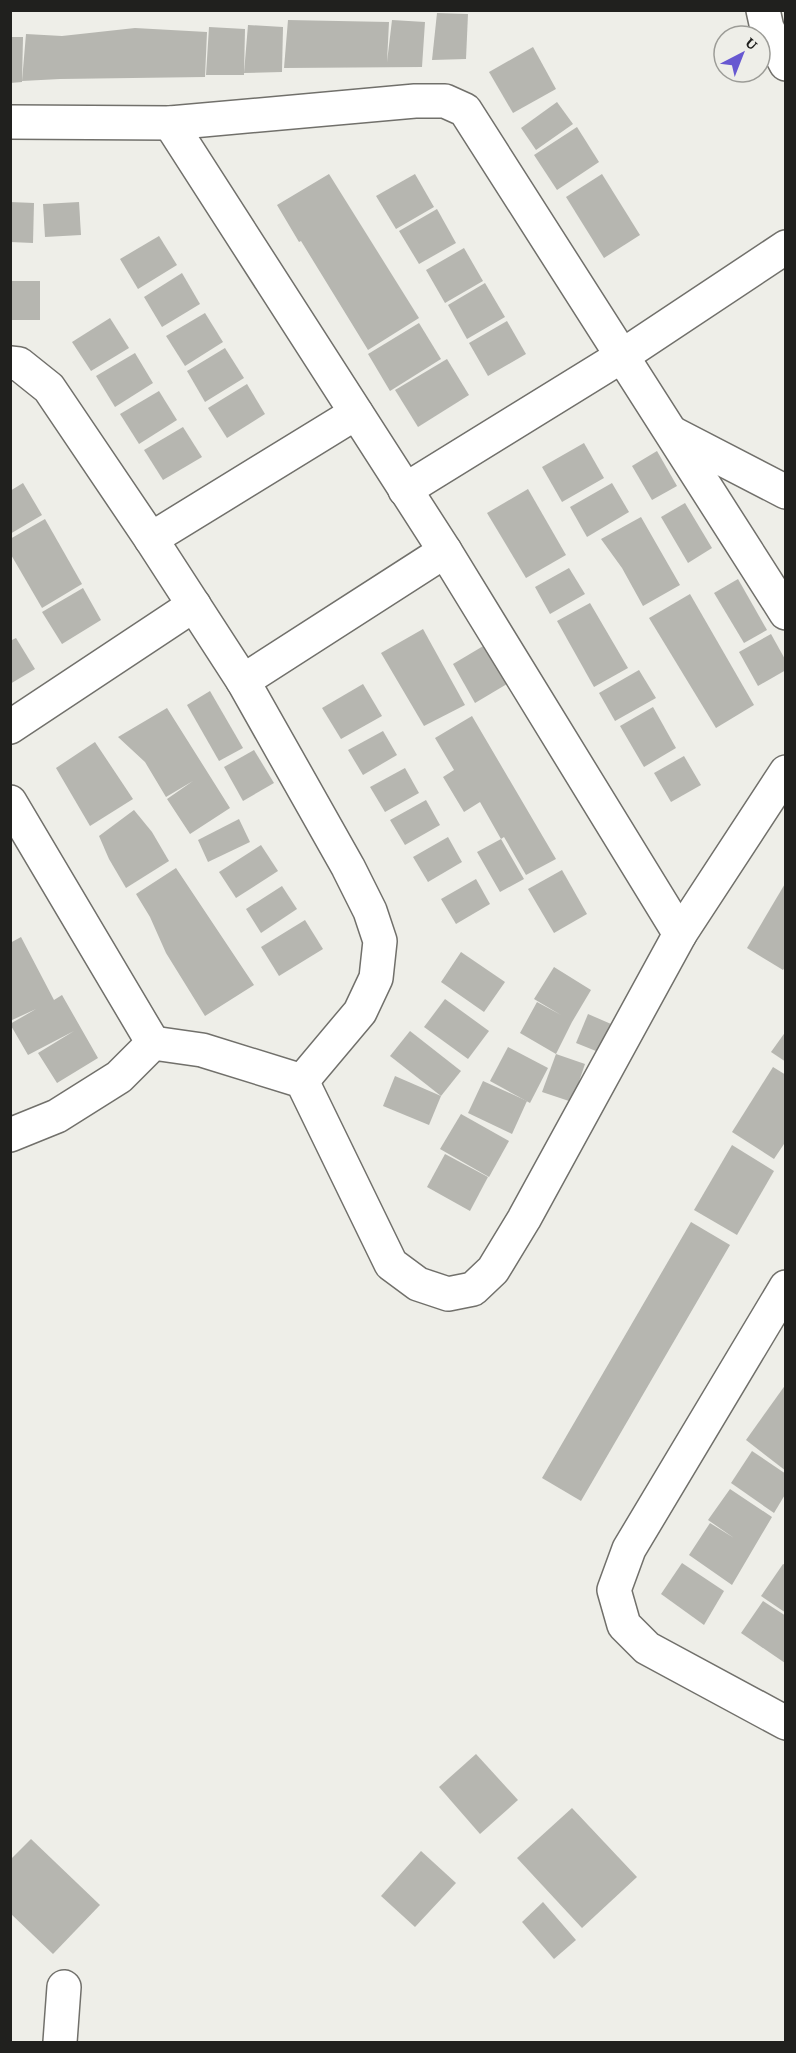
<svg xmlns="http://www.w3.org/2000/svg" width="796" height="2053" font-family="'Crimson Pro',serif">
  <rect width="100%" height="100%" fill="#eeeee8"/>
  <g fill="#b6b6b0">
    <path d="M437 13 468 14 466 59 432 60Z"/>
    <path d="M288 20 389 22 387 62 392 20 425 22 422 67 284 68Z"/>
    <path d="M248 25 283 27 282 72 244 73Z"/>
    <path d="M209 27 245 29 244 75H206Z"/>
    <path d="M135 28 207 32 205 77 60 79 22 81 26 34 62 36Z"/>
    <path d="M10 37H23L22 82 10 83Z"/>
    <path d="M533 47 556 89 513 113 489 72Z"/>
    <path d="M557 102 573 124 536 150 521 128Z"/>
    <path d="M577 127 599 162 557 190 534 155Z"/>
    <path d="M329 174 419 318 368 350 301 241 299 242 277 205Z"/>
    <path d="M415 174 434 207 396 229 376 196Z"/>
    <path d="M602 174 640 235 604 258 566 197Z"/>
    <path d="M10 202 34 203 33 243 10 242Z"/>
    <path d="M79 202 81 235 45 237 43 204Z"/>
    <path d="M437 209 456 243 419 264 399 231Z"/>
    <path d="M159 236 177 265 138 289 120 259Z"/>
    <path d="M464 248 483 281 445 303 426 270Z"/>
    <path d="M182 273 200 304 162 327 144 297Z"/>
    <rect x="10" y="281" width="30" height="39"/>
    <path d="M485 283 505 317 467 339 448 305Z"/>
    <path d="M205 313 223 342 185 366 166 336Z"/>
    <path d="M110 318 129 348 91 371 72 342Z"/>
    <path d="M507 321 526 354 488 376 469 343Z"/>
    <path d="M419 323 441 359 390 391 368 354Z"/>
    <path d="M225 348 244 378 205 402 187 371Z"/>
    <path d="M135 353 153 383 115 407 96 376Z"/>
    <path d="M447 359 469 395 418 427 395 390Z"/>
    <path d="M247 384 265 414 227 438 208 408Z"/>
    <path d="M159 391 177 420 139 444 120 414Z"/>
    <path d="M183 427 202 457 163 480 144 450Z"/>
    <path d="M584 443 604 478 562 502 542 467Z"/>
    <path d="M657 451 677 486 652 500 632 466Z"/>
    <path d="M23 483 42 515 10 534V491Z"/>
    <path d="M612 483 629 512 587 537 570 507Z"/>
    <path d="M528 489 566 555 526 578 487 513Z"/>
    <path d="M685 503 712 548 688 563 661 517Z"/>
    <path d="M641 517 680 585 643 606 622 568 601 539Z"/>
    <path d="M45 519 82 584 42 608 10 553V539Z"/>
    <path d="M569 568 585 594 550 614 535 587Z"/>
    <path d="M738 579 767 630 744 643 714 593Z"/>
    <path d="M83 588 101 620 62 644 42 612Z"/>
    <path d="M690 594 754 705 716 728 649 618Z"/>
    <path d="M590 603 628 668 594 687 557 621Z"/>
    <path d="M423 629 465 705 424 726 381 653Z"/>
    <path d="M771 634 786 661V670L758 686 739 652Z"/>
    <path d="M16 638 35 669 10 684V641Z"/>
    <path d="M485 645 507 684 475 703 453 664Z"/>
    <path d="M639 670 656 698 615 721 599 693Z"/>
    <path d="M363 684 382 716 341 739 322 708Z"/>
    <path d="M210 691 243 748 219 761 187 705Z"/>
    <path d="M653 707 676 748 644 767 620 726Z"/>
    <path d="M167 708 230 808 190 834 167 799 193 781 166 797 145 762 118 737Z"/>
    <path d="M472 716 556 859 526 875 504 837 501 839 524 879 500 892 477 852 501 839 480 802 464 812 443 777 454 770 435 738Z"/>
    <path d="M383 731 397 755 363 775 348 750Z"/>
    <path d="M95 742 133 799 90 826 56 768Z"/>
    <path d="M254 750 274 783 243 801 224 767Z"/>
    <path d="M684 756 701 785 671 802 654 773Z"/>
    <path d="M405 768 419 793 385 812 370 787Z"/>
    <path d="M426 800 440 825 405 845 390 820Z"/>
    <path d="M134 810 152 832 169 861 126 888 109 859 99 836Z"/>
    <path d="M239 819 250 842 208 862 198 840Z"/>
    <path d="M448 837 462 862 428 882 413 857Z"/>
    <path d="M261 845 278 871 236 898 219 872Z"/>
    <path d="M176 868 254 985 205 1016 166 953 150 917 136 894Z"/>
    <path d="M562 870 587 914 554 933 528 889Z"/>
    <path d="M476 879 490 904 456 924 441 899Z"/>
    <path d="M786 882V966L783 970 747 948Z"/>
    <path d="M282 886 297 909 261 933 246 909Z"/>
    <path d="M305 920 323 949 279 976 261 947Z"/>
    <path d="M21 937 54 1000 62 995 98 1058 57 1083 38 1053 74 1031 28 1055 10 1024 36 1009 10 1021V943Z"/>
    <path d="M461 952 505 982 484 1012 441 982Z"/>
    <path d="M554 967 591 990 572 1022 556 1054 520 1033 537 1002 561 1015 534 999Z"/>
    <path d="M445 999 489 1031 468 1059 424 1027Z"/>
    <path d="M588 1014 618 1027 606 1055 576 1043Z"/>
    <path d="M410 1031 461 1071 441 1096 390 1056Z"/>
    <path d="M786 1031V1062L771 1052Z"/>
    <path d="M508 1047 548 1068 530 1103 490 1081Z"/>
    <path d="M556 1054 585 1064 572 1102 542 1092Z"/>
    <path d="M773 1067 786 1075V1141L774 1159 732 1132Z"/>
    <path d="M395 1076 441 1096 429 1125 383 1106Z"/>
    <path d="M483 1081 527 1101 512 1134 468 1113Z"/>
    <path d="M461 1114 509 1141 489 1177 440 1149Z"/>
    <path d="M732 1145 774 1171 737 1235 694 1210Z"/>
    <path d="M445 1154 488 1177 470 1211 427 1187Z"/>
    <path d="M691 1222 730 1245 581 1501 542 1478Z"/>
    <path d="M786 1384V1471L746 1440Z"/>
    <path d="M752 1451 786 1474V1493L774 1513 731 1483Z"/>
    <path d="M730 1489 772 1517 732 1585 689 1555 710 1523 734 1538 708 1520Z"/>
    <path d="M682 1563 724 1591 704 1625 661 1594Z"/>
    <path d="M783 1564 786 1565V1613L761 1596Z"/>
    <path d="M763 1601 786 1616 785 1663 741 1633Z"/>
    <path d="M476 1754 518 1800 480 1834 439 1787Z"/>
    <path d="M572 1808 637 1877 582 1928 517 1858Z"/>
    <path d="M31 1839 100 1905 53 1954 10 1913V1860Z"/>
    <path d="M421 1851 456 1883 415 1927 381 1896Z"/>
    <path d="M543 1902 576 1940 554 1959 522 1922Z"/>
  </g>
  <g fill="none" stroke-linecap="round" stroke-linejoin="round">
    <g stroke="#71706b" stroke-width="36">
      <g id="minor">
        <path d="M763 10 767 28 786 64"/>
        <path d="M10 122 170 123 415 101H445L465 110 786 613"/>
        <path d="M170 123 445 551 680 934"/>
        <path d="M10 363 19 364 49 388 151 539 243 681 348 867 370 911 380 941 376 978 360 1012 302 1081"/>
        <path d="M674 434 786 492"/>
        <path d="M405 490 622 356 786 247"/>
        <path d="M151 539 356 413"/>
        <path d="M243 681 445 551"/>
        <path d="M10 727 194 605"/>
        <path d="M10 802 153 1043"/>
        <path d="M10 1135 57 1116 119 1077 153 1043 202 1050 302 1081 391 1264 418 1284 448 1294 473 1289 493 1270 524 1219 680 934 786 772"/>
        <path d="M786 1287 629 1549 614 1590 624 1625 647 1648 786 1723"/>
        <path d="M60 2042 64 1987"/>
      </g>
    </g>
    <use href="#minor" stroke="#fff" stroke-width="33"/>
  </g>
  <rect width="796" height="2053" fill="none" stroke="#20201e" stroke-width="24"/>
  <g transform="translate(742 54) rotate(42)"><circle r="28" fill="#eeeee8" stroke="#9c9c97" stroke-width="1.5"/>
  <path d="M0-4.5L10 22L0 15L-10 22Z" fill="#6758d1"/>
  <text y="-9" font-size="16" font-weight="bold" text-anchor="middle" fill="#20201e">U</text>
  </g>
</svg>
